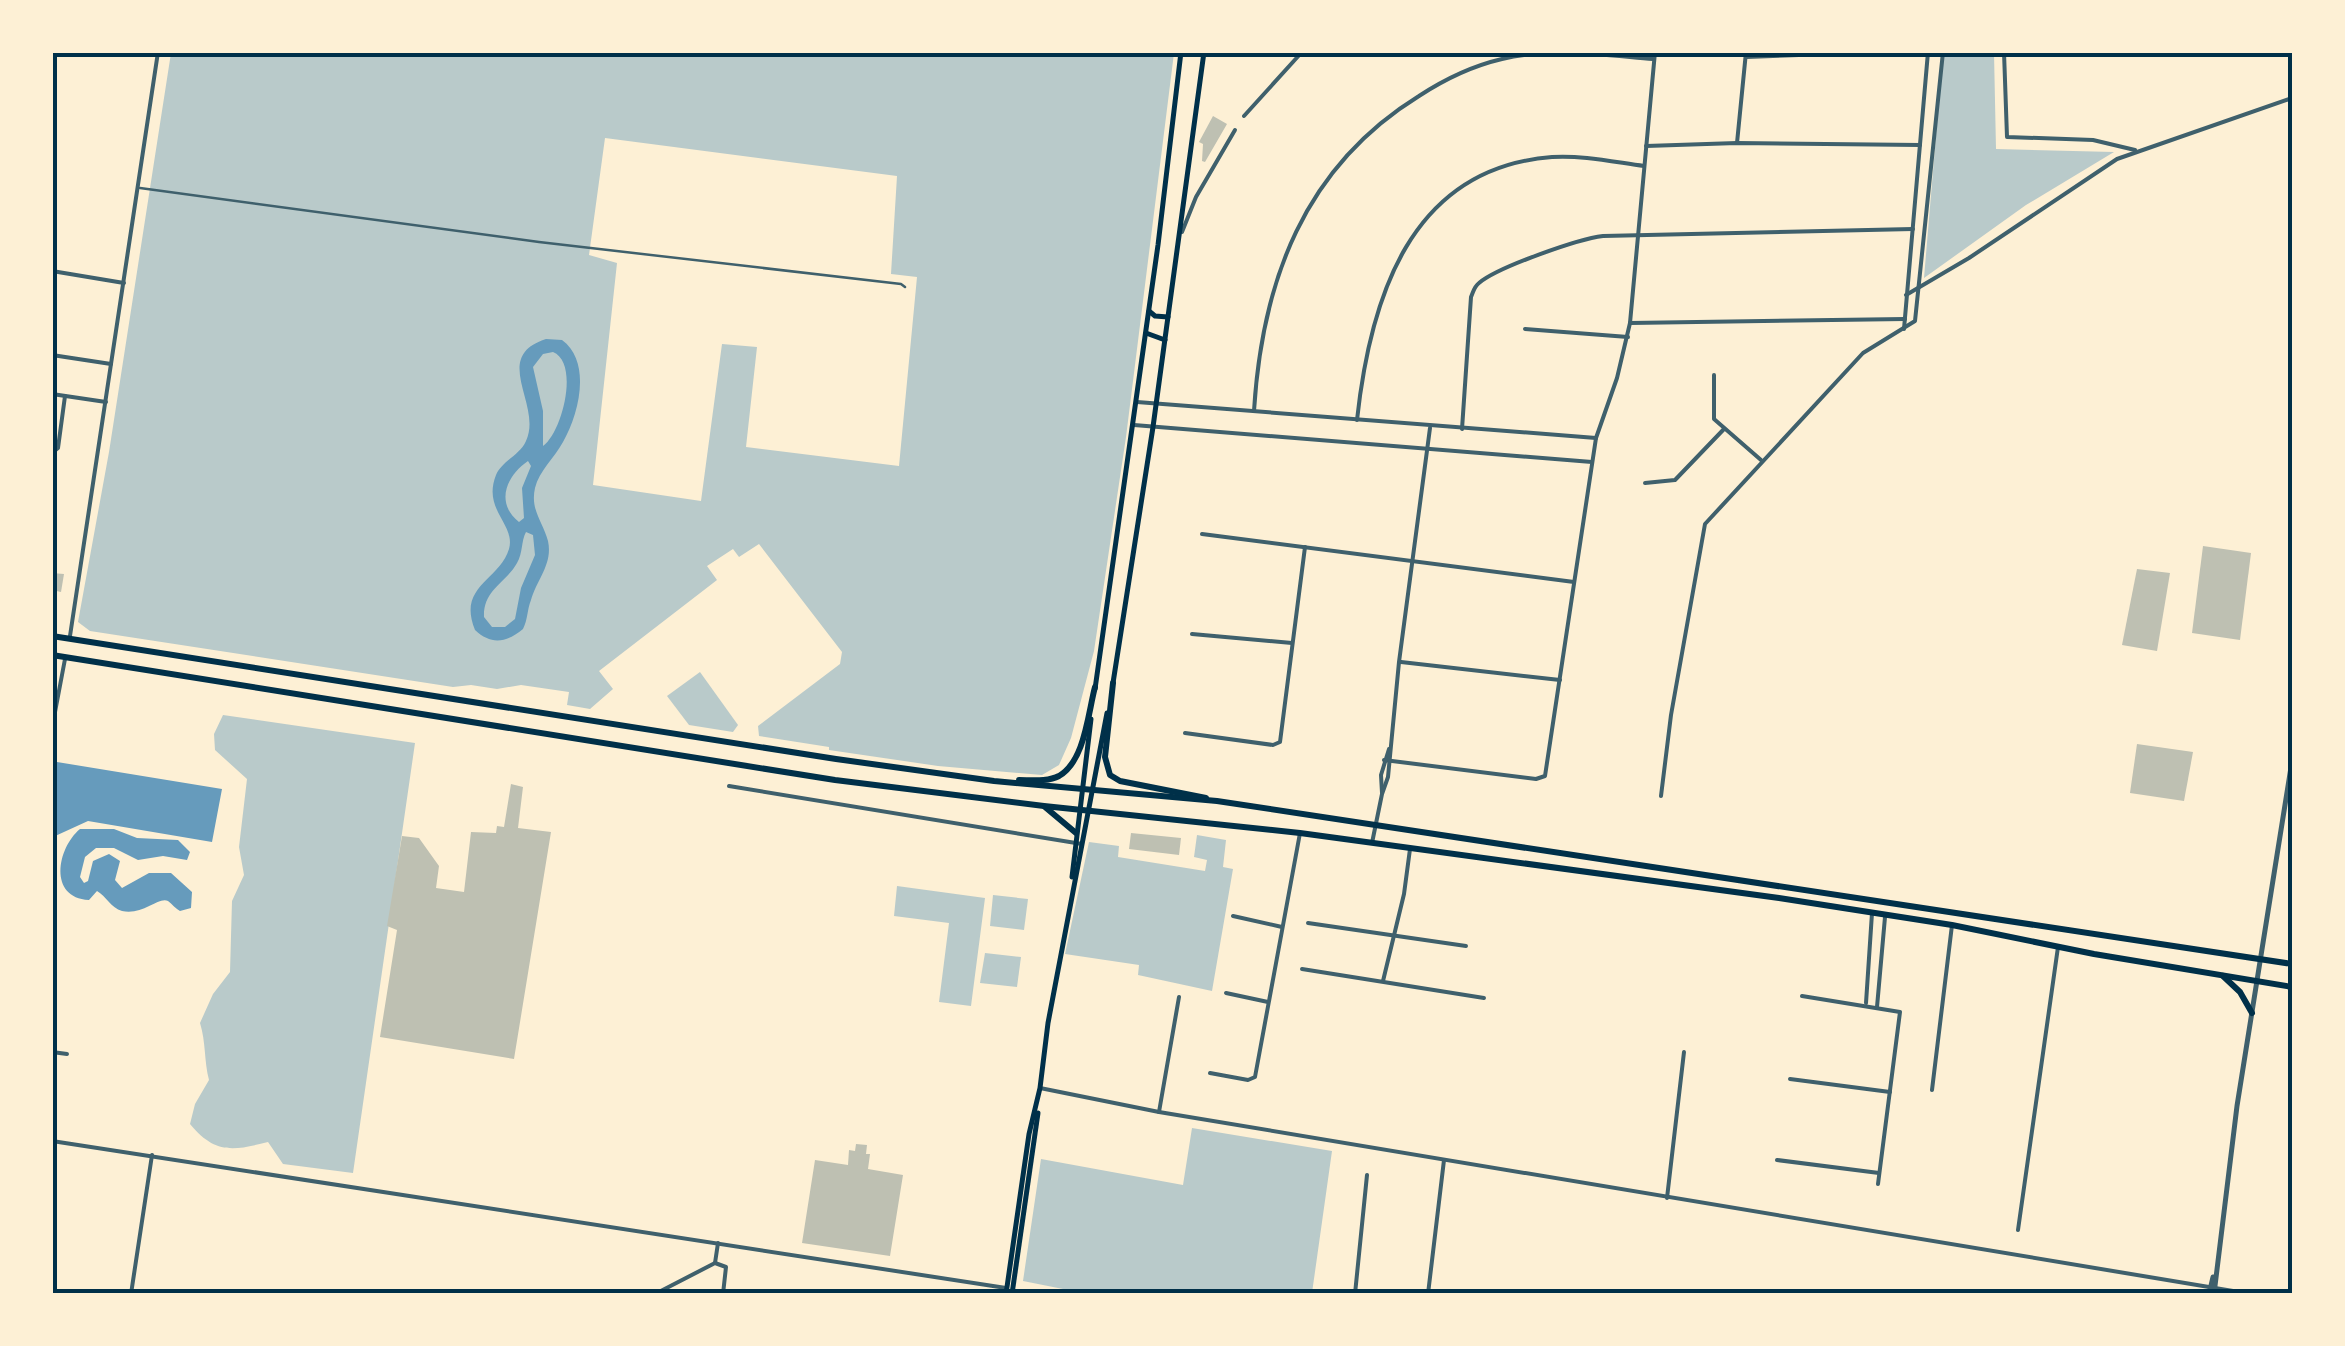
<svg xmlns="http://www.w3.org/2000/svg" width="2345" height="1346" font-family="'Asap Condensed',sans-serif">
  <rect width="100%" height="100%" fill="#fdf0d5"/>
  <g fill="#b9caca" fill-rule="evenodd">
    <path d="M171 53H1174L1126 437 1094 651 1071 738 1059 765 1042 775 938 766 829 750V747L759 736 758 726 840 664 842 652 759 544 739 557 733 549 707 566 717 580 599 671 613 689 590 709 567 705 569 692 521 685 497 689 471 685 453 687 90 631 78 622 109 452ZM605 138 897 176 891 274 917 277 899 466 746 447 757 347 722 344 701 501 593 485 617 263 589 255Z"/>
    <path d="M1943 53H1994L1996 149 2114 152 2026 205 1924 278Z"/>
    <path d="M700 672 738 725 733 732 689 725 667 696Z"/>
    <path d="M223 715 415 743 353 1173 283 1164 268 1142C232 1151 215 1154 190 1124L195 1104 209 1080C204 1061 206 1042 200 1023L213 994 230 972 232 901 244 875 239 847 247 779 215 750 214 734Z"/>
    <path d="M1197 835 1226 840 1223 867 1233 869 1212 991 1138 975 1139 965 1065 954 1089 842 1119 846 1118 857 1205 871 1207 860 1194 857Z"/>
    <path d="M897 886 985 898 971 1006 939 1002 949 923 894 916Z"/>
    <path d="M993 895 1028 899 1024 930 990 926Z"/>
    <path d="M985 953 1021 957 1017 987 980 983Z"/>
    <path d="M1192 1128 1332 1151 1312 1293 1068 1294V1290L1023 1281 1041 1159 1183 1185Z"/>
  </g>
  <g fill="#669bbc" fill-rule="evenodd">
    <path d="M546 339 562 340C592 362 579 414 563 442 555 457 539 471 535 488 530 510 543 522 548 541 553 564 537 579 531 600 527 610 528 619 523 629 506 643 491 645 475 630 457 586 499 581 509 549 516 524 482 510 496 475 502 461 520 455 526 441 543 405 490 357 546 339ZM553 352C580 363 562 433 543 446V411L533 367 543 354ZM528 461 531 466 522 488 524 518 519 522C495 503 506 476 528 461ZM526 532 533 535 535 555 521 588 515 619 505 627H492L484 617C483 590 506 583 517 563 523 553 521 541 526 532Z"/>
    <path d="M57 762 222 789 212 842 88 821 53 837V790Z"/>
    <path d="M80 829H114L137 838 178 840 190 852 187 860 163 856 138 860 114 848H96L85 857 80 877 84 883 88 881 93 861 109 854 120 861 115 880 122 888 149 873H171L192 892 191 908 180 911C176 909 172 904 168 901 159 896 142 916 122 911 111 908 106 896 97 891L89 900C48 898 57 848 80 829Z"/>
  </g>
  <g fill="#bec0b2">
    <path d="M1213 116 1227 124 1205 162 1202 161 1203 144 1199 142Z"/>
    <path d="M2203 546 2251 553 2240 640 2192 633Z"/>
    <path d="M2137 569 2170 573 2157 651 2122 645Z"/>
    <path d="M52 573 64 574 61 592 52 590Z"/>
    <path d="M2137 744 2193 752 2184 801 2130 793Z"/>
    <path d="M511 784 523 787 518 828 551 832 514 1059 380 1037 397 930 387 926 402 836 419 838 439 866 436 888 464 892 471 832 496 833 497 826 504 827Z"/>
    <path d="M1131 833 1181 838 1179 855 1129 849Z"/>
    <path d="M856 1144 867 1145 866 1154H870L868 1169 903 1175 890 1256 802 1243 815 1160 848 1165 849 1150 855 1151Z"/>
  </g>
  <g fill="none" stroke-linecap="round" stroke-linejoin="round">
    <path stroke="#3f606c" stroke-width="2.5" d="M140 188 539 242 901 284 905 287"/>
    <g stroke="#3f606c" stroke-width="4">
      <path d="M2004 52 2007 137 2093 140 2135 150"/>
      <path d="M1746 57 1883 52"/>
      <path d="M1244 116 1302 52"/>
      <path d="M1737 143 1746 52"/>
      <path d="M1646 146 1737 143 1920 145"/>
      <path d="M1182 232 1196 197 1235 130"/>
      <path d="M52 271 124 283"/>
      <path d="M1906 295 1969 258 2117 159 2292 98"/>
      <path d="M1630 323 1905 319"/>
      <path d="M1525 329 1628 337"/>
      <path d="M1904 329 1928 52"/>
      <path d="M52 355 111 364"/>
      <path d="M1714 375V419L1761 460"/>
      <path d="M52 394 106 402"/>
      <path d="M1137 402 1596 438"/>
      <path d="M1254 411C1262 281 1304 167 1419 96 1445 79 1472 66 1502 59 1550 47 1604 55 1653 59"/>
      <path d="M1357 420C1370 300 1409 168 1552 157 1582 155 1614 162 1644 166"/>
      <path d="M1134 425 1592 462"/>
      <path d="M1462 429 1471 297C1474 290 1474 287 1479 283 1498 267 1578 239 1603 236L1913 229"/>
      <path d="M52 453 58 448 65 396"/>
      <path d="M1645 483 1675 480 1724 429"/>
      <path d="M1202 534 1574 582"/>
      <path d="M1192 634 1292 643"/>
      <path d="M70 636 158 52"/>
      <path d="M1401 662 1560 680"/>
      <path d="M52 728 65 659"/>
      <path d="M1185 733 1273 745 1280 742 1305 547"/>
      <path d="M1384 760 1536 779 1545 776 1596 438 1617 378 1630 323 1655 52"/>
      <path d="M729 786 1082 844"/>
      <path d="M1382 793 1381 775 1389 749"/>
      <path d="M1661 796 1671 715 1705 524 1863 353 1915 321 1943 52"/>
      <path d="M1372 843 1382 794 1388 777 1399 662 1430 428"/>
      <path d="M1233 916 1282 927"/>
      <path d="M1308 923 1466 946"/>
      <path d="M1302 969 1484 998"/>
      <path d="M1383 981 1404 894 1410 849"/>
      <path d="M1226 993 1268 1002"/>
      <path d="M1802 996 1900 1012 1878 1184"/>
      <path d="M1866 1003 1872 913"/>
      <path d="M1877 1007 1885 917"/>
      <path d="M52 1052 67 1054"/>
      <path d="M1210 1073 1248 1080 1255 1077 1300 833"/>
      <path d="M1790 1079 1890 1092"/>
      <path d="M1040 1088 1159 1112 2251 1294"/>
      <path d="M1932 1090 1952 925"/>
      <path d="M1159 1112 1179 997"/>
      <path d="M52 1141 1006 1288"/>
      <path d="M1777 1160 1879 1173"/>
      <path d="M1667 1198 1684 1052"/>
      <path d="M2018 1230 2058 947"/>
      <path d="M715 1263 718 1243"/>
      <path d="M131 1294 152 1155"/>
      <path d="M655 1294 715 1263 726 1267 723 1294"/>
      <path d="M1355 1294 1367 1175"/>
      <path d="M1428 1294 1444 1160"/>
    </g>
    <g stroke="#3f606c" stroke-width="5">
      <path d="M2209 1294 2213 1277"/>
      <path d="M2214 1294 2237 1106 2292 761"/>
    </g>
    <g stroke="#003049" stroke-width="5">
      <path d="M1149 311 1155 316 1168 317"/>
      <path d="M1146 333 1165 340"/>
      <path d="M1113 683 1153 427 1204 52"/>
      <path d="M1095 689 1158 245 1181 52"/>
      <path d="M1072 877 1091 719"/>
      <path d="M1006 1294 1029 1134 1040 1088 1048 1023 1107 713"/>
      <path d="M1012 1294 1038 1113"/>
    </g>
    <g stroke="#003049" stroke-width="6">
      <path d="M52 636 836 759 994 781 1217 801 2292 964"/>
      <path d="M52 655 835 780 1044 806 1300 833 1779 898 1952 925 2094 954 2292 987"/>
      <path d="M1113 683 1105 757 1110 775 1120 781 1206 798"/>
      <path d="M1019 780C1031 780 1048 782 1059 776 1085 761 1088 713 1095 687"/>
      <path d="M1045 807 1076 833"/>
      <path d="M2223 976 2240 992 2252 1013"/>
    </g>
  </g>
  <rect width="2345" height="1346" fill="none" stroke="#fdf0d5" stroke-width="110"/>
  <rect x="55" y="55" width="2235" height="1236" fill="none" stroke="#003049" stroke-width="4"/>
</svg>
